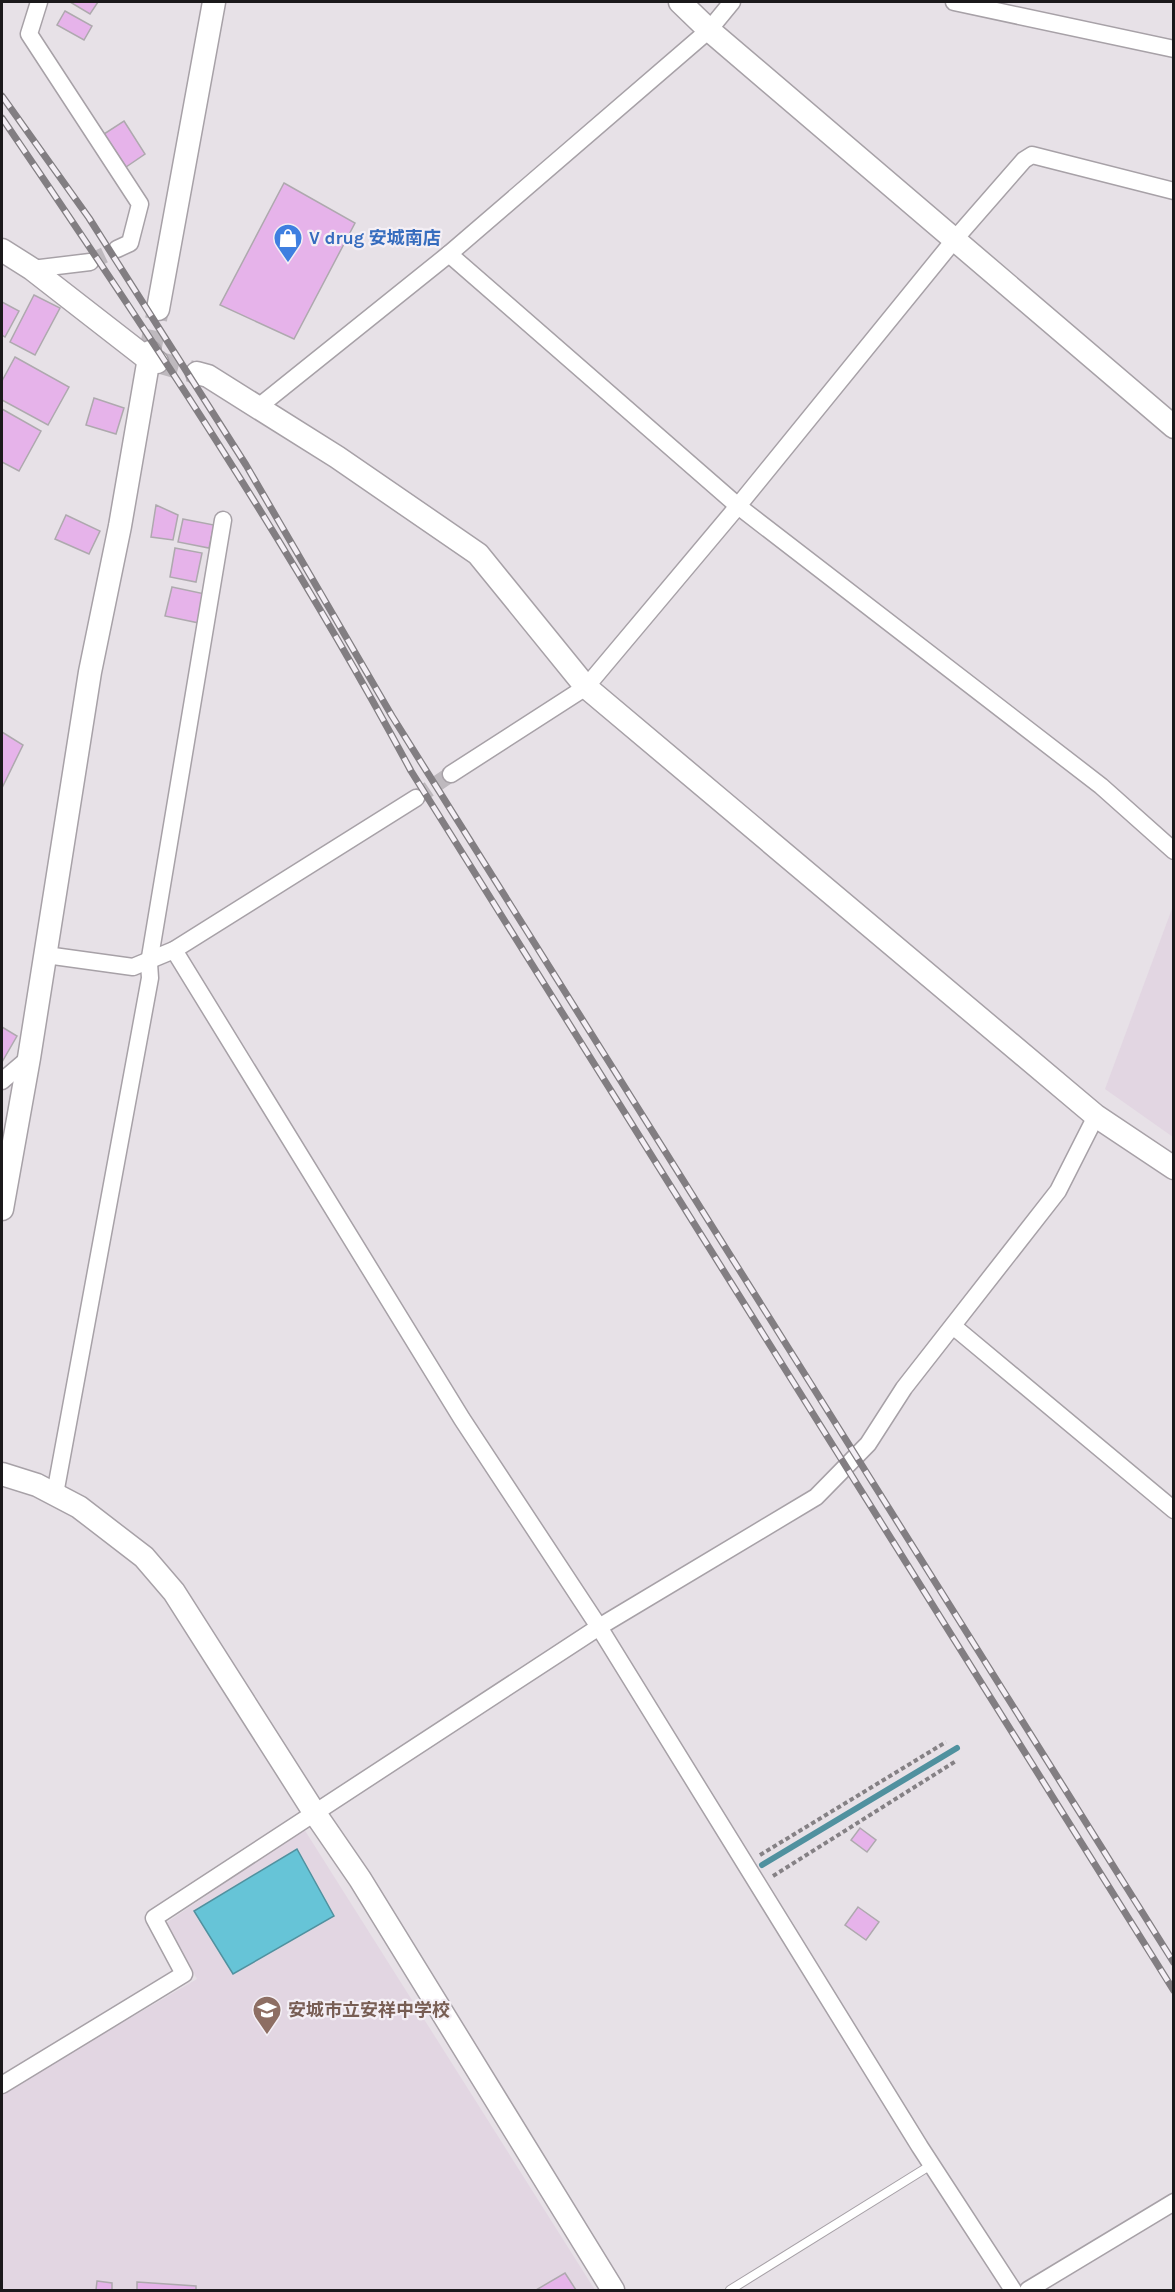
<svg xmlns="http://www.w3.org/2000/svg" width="1175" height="2292" font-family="Karla,'Noto Sans JP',sans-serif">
  <rect width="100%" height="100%" fill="#e7e1e7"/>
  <g fill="#e2d6e2">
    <path d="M1173 906V1137L1105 1089Z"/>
    <path d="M304 1829 595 2290H2V2093L197 1979 166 1923Z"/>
  </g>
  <path fill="#66c4d7" stroke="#50919f" stroke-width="1.5" d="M297 1849 334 1916 233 1974 194 1911Z"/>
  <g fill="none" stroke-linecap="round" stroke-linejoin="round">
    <path stroke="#50919f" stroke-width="6" d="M762 1865 957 1748"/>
  </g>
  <g fill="#e6b3ea" stroke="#aea9ae" stroke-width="1.5">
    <path d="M70 2H98L90 14Z"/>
    <path d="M65 11 92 26 84 40 57 25Z"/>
    <path d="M124 121 145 154 126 167 104 134Z"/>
    <path d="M284 183 355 223 294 339 220 305Z"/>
    <path d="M34 295 60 308 35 355 10 342Z"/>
    <path d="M2 302 19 311 5 337 2 335Z"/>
    <path d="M15 357 69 387 48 425 2 400V381Z"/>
    <path d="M94 398 124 408 116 434 86 425Z"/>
    <path d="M2 409 41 431 19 471 2 462Z"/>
    <path d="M156 505 178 515 173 540 151 537Z"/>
    <path d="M66 515 100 531 89 554 55 539Z"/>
    <path d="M183 519 214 525 209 548 178 542Z"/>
    <path d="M175 548 202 553 196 582 170 577Z"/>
    <path d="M172 587 205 594 199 623 165 616Z"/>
    <path d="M2 732 23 745 2 788Z"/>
    <path d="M2 1027 17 1036 2 1062Z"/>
    <path d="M860 1828 876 1840 867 1852 851 1840Z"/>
    <path d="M858 1907 879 1922 866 1940 845 1925Z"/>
    <path d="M565 2273 576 2290H536Z"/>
    <path d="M97 2281 112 2283V2290H96Z"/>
    <path d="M137 2282 196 2286V2290H137Z"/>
  </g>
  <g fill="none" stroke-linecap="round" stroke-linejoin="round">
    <g stroke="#beb9be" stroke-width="16" stroke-dasharray="16 8" stroke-linecap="butt">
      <path d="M90 262 117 249"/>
      <path d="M416 798 451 774"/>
    </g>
    <g stroke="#beb9be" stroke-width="22" stroke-dasharray="22 11" stroke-linecap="butt">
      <path d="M150 352 158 309"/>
      <path d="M157 362 197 373"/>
    </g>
    <g stroke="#a7a1a7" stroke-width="10">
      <path id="lane" d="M730 2290 931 2165"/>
    </g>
    <g stroke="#a7a1a7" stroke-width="19">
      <g id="street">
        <path d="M39 2 29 34 140 204 130 243 117 249"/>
        <path d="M954 2 1174 49"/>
        <path d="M449 254 738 506 1101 786 1174 851"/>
        <path d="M32 269 90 262"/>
        <path d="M257 408 449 254 709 30 732 2"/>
        <path d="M451 774 586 687 738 506 955 239 1024 160 1032 155 1174 191"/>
        <path d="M174 950 462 1419 599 1627 920 2147 1013 2290"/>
        <path d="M46 955 133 967 174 950 416 798"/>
        <path d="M2 1081 29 1058"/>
        <path d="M953 1326 1174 1510"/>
        <path d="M55 1494 150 978 149 963 223 520"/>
        <path d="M2 2085 184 1974 154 1918 599 1627 816 1497 868 1444 904 1388 1058 1191 1096 1116"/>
        <path d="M1028 2290 1174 2202"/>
      </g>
    </g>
    <g stroke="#a7a1a7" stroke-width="25">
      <g id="secondary">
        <path d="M680 2 709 30 1174 427"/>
        <path d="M2 250 32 269 149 360 157 362"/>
        <path d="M158 309 214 2"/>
        <path d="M197 373 208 376 337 457 478 554 586 687 1096 1116 1174 1168"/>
        <path d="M2 1209 29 1058 90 672 120 526 150 352"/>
        <path d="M2 1474 37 1485 79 1507 144 1557 174 1592 314 1812 360 1879 613 2290"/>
      </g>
    </g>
    <g stroke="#858185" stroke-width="4" stroke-dasharray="4.5 3" stroke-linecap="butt">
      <path d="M760 1855 946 1742"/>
      <path d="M773 1876 956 1761"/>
    </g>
    <use href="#lane" stroke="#fff" stroke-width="8"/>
    <use href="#street" stroke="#fff" stroke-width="16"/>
    <use href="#secondary" stroke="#fff" stroke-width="22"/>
    <g stroke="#827e82" stroke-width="7">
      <g id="rail">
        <path d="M2 96 89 218 246 465 392 716 1174 1963"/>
        <path d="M2 118C146 329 290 545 411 771L1174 1991"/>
      </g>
    </g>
    <use href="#rail" stroke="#f4eff5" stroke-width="4.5" stroke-dasharray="14" stroke-linecap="butt"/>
  </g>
  <defs>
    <g id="shop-pin" transform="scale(1.5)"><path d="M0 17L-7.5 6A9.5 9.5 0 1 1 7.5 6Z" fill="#3f7fe0" stroke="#f4eff5"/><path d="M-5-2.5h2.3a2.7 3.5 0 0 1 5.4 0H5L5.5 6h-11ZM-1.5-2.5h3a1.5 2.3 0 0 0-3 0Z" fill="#fff"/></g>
    <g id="school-pin" transform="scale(1.5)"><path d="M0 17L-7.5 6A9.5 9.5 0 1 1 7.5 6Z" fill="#8d6e63" stroke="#f4eff5"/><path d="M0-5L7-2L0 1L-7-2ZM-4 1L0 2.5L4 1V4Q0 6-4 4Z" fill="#fff"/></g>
  </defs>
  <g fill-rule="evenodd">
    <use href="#shop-pin" x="288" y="238"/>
    <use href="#school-pin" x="267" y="2010"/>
  </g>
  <g text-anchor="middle" stroke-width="4.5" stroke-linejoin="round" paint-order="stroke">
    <g font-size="18" font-weight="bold" fill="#366cbe" stroke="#f4eff5" text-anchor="start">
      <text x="309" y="244">V drug 安城南店</text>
    </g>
    <g font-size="18" font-weight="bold" fill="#785e54" stroke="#f4eff5" text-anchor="start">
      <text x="288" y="2016">安城市立安祥中学校</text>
    </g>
  </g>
  <rect width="1175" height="2292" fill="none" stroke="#1b191b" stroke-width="6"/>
</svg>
